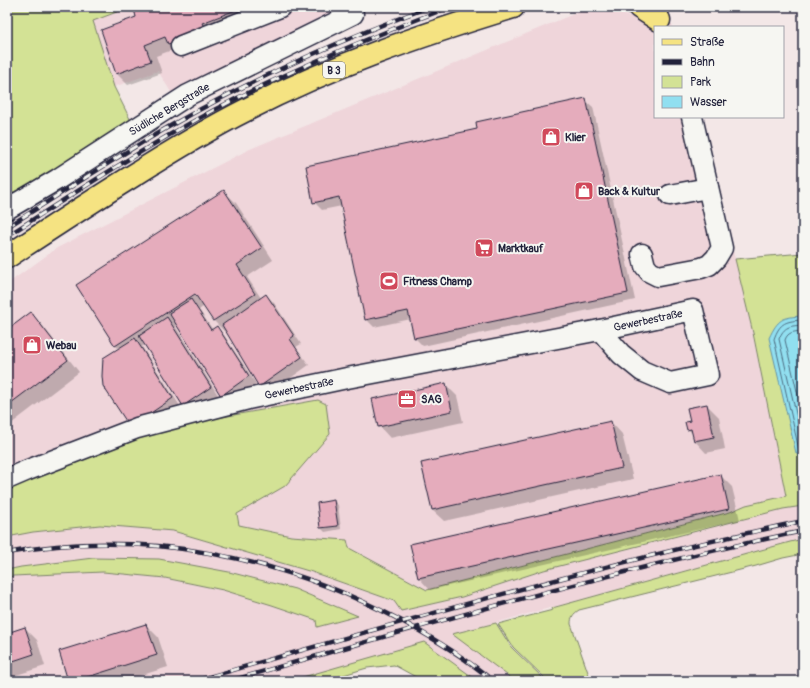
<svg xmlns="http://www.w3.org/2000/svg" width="810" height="688" font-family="Pangolin,sans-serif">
  <rect width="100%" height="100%" fill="#f3e7e7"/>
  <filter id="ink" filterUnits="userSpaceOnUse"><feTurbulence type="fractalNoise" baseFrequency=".025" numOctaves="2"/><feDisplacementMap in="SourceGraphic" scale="8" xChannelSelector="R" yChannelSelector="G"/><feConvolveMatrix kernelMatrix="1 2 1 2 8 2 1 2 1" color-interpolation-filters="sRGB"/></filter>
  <g filter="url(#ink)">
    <g fill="#efd5da">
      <path d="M130 7H364V8L174 97 158 71 114 87 92 21Z"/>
      <path d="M588 8 672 24 673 27H655V117H697L745 296 786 496 746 505 730 512 427 590 349 548 239 525 237 514 285 486 326 404 317 400 200 421 7 486V284L57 248 250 149Z"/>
      <path d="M803 506V539L790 542 561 605 458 633 520 681H464L414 646 292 681H7V578L13 576 103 572 165 578 223 590 272 605 316 620 317 627 357 616 295 589 229 572 21 567 7 570V537L33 532 100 525 173 531 312 572 394 601 406 610 462 597 557 566 783 509Z"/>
    </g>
    <g fill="#d3e295" stroke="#7a8268">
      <path d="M7 7H130L93 21 114 87 134 127 7 210Z"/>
      <path d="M803 253V506L783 509 544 570 462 597 401 611 394 601 312 572 173 531 100 525 33 532 7 537V486L128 441 200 421 318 400 326 404 330 434 285 486 237 514 239 525 291 536 347 540 349 548 427 590 730 512 746 505 786 496 753 333 735 259Z"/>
      <path d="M803 539V554L783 558 756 566 579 610C573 614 571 617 571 624L591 681H548L513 647 498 624 553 610 552 608 790 542Z"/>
      <path d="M93 558 159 559 229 572 295 589 358 616 317 627 316 620 272 605 223 590 165 578 103 572 13 576 7 578V570L21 567Z"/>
      <path d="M496 623 511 647 546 681H515L452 634Z"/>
      <path d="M424 642 478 681H423L394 665 367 668 323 681H289Z"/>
    </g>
    <path fill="#91dff0" stroke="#6593a8" d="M803 316V461L796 453 769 338C778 319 782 317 803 316Z"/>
    <g fill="#0003">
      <path d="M143 7H248L252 20 156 56 162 73 128 85 117 74 137 17Z"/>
      <path d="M585 100 593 107 635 300 423 346 415 338 411 319 374 327 366 319 342 206 322 210 314 202 478 130Z"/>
      <path d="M224 191 236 203 273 260 247 277 261 298 266 295 274 303 301 344 296 347 309 365 268 394 260 386 227 331 225 332 214 321 204 306 199 310 213 330 217 327 224 335 256 384 230 403 222 396 177 324 175 326 218 395 192 413 184 405 145 344 142 347 180 406 139 434 119 349 115 345Z"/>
      <path d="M31 313 42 325 79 372 7 427V331Z"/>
      <path d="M446 385 457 396 463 422 390 438 379 426Z"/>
      <path d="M707 405 719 417 725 449 706 453 695 441 694 435 688 429Z"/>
      <path d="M611 422 622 434 633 479 444 521 432 510Z"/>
      <path d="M720 475 732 487 740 520 430 590 419 578 411 545Z"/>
      <path d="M334 501 338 505 341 529 325 532 321 528 318 504Z"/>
      <path d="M146 625 158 637 168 667 123 681H70Z"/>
      <path d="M25 628 37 640 45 666 7 678V634Z"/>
    </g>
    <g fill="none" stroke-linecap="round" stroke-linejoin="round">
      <g stroke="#4e6e83" stroke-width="1">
        <path d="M803 320C786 321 780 322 774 339L799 450 803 455"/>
        <path d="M803 325C790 326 784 326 779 339L803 444"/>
        <path d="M803 331C795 332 788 331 785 340L803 417"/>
      </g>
    </g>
    <g fill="#e5acbc" stroke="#22223b">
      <path d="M140 7H241V8L202 23 205 29 168 44 165 37 145 45 151 61 116 74 101 30 136 17 134 9Z"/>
      <path d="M586 98 628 293 414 338 408 311 365 320 339 197 313 203 306 166 477 129 476 122Z"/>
      <path d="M224 190 262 248 237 265 255 294 213 321 195 294 115 346 76 285Z"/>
      <path d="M266 294 294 336 290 339 302 357 259 387 222 325Z"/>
      <path d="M191 299 211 330 217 326 249 376 221 396 169 313Z"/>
      <path d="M31 312 68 360 7 406V330Z"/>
      <path d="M167 317 211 387 183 406 139 336Z"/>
      <path d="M135 338 173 398 130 427 103 386 102 376 103 358Z"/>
      <path d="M446 383 452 411 378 427 372 399Z"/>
      <path d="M707 404 714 437 694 441 691 429 687 430 685 422 690 421 687 408Z"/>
      <path d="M611 421 622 468 432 510 421 463Z"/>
      <path d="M721 474 729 509 418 578 410 544Z"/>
      <path d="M334 500 338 526 320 528 317 503Z"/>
      <path d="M146 624 157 655 75 681H68L59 651Z"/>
      <path d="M25 627 34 654 7 663V633Z"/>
    </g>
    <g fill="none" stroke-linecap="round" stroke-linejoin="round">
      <g stroke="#22223b" stroke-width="23">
        <g id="minor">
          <path d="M181 46 280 7"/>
          <path d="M670 195 708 188"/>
          <path d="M7 209 58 179 188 95 353 14 351 7"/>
          <path d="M642 254 645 266 650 272 658 276 701 268 709 265 716 258 722 248 692 117"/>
          <path d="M693 310 708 375 670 383 642 371 621 354 600 330Z"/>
          <path d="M7 479 28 470 137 428 248 399 347 378 600 330"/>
        </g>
      </g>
      <g stroke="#22223b" stroke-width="25">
        <g id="major">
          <path d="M639 7 659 20"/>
          <path d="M7 257C48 230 89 203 131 177 169 153 206 130 246 110 331 66 421 35 513 7"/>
        </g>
      </g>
      <use href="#minor" stroke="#f6f6f2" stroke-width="20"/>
      <use href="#major" stroke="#f5e382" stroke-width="22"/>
      <g stroke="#22223b" stroke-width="4.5">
        <g id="rail">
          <path d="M7 227C64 192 120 154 179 121 259 76 343 39 429 7"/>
          <path d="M7 236C75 193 143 148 214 110 290 70 370 37 450 7"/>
          <path d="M7 553C142 528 280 556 400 620 433 638 465 657 493 681"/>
          <path d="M195 681C397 623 598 564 803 521"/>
          <path d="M230 681C420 626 610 571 803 531"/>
        </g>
      </g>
      <use href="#rail" stroke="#f6f6f2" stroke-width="3" stroke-dasharray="9" stroke-linecap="butt"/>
    </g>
  </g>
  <defs>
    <g id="shop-square" transform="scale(1)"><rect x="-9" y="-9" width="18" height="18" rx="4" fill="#d1495b" stroke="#f6f6f2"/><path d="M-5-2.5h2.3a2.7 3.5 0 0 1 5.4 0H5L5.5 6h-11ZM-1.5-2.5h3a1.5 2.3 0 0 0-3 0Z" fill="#fff"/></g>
    <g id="supermarket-square" transform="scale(1)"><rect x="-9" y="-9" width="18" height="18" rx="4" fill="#d1495b" stroke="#f6f6f2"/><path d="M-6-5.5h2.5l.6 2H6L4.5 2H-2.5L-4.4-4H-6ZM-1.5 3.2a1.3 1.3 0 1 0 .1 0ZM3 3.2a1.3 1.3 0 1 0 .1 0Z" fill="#fff"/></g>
    <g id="stadium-square" transform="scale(1)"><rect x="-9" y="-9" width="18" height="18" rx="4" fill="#d1495b" stroke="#f6f6f2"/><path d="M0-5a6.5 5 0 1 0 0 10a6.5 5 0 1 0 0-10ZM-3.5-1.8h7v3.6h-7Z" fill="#fff"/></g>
    <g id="office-square" transform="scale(1)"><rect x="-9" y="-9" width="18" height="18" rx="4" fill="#d1495b" stroke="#f6f6f2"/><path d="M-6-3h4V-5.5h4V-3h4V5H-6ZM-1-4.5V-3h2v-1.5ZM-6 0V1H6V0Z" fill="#fff"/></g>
  </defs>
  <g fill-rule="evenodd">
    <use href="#shop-square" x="551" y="137"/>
    <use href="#shop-square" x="584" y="191"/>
    <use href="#supermarket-square" x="484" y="248"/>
    <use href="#stadium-square" x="389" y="281"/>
    <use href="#shop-square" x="32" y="345"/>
    <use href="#office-square" x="407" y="399"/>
  </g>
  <g text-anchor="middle" stroke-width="4" stroke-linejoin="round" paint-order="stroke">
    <rect fill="#f6f6f2" stroke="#626272" stroke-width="1" x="323" y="62" width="22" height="16" rx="3"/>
    <g font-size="10" font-weight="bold" fill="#22223b">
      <text x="334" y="74">B 3</text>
    </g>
    <g font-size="11" fill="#22223b" stroke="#f6f6f2">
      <text transform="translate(169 109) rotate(-31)" y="4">Südliche Bergstraße</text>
      <text transform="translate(648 320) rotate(-12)" y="4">Gewerbestraße</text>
      <text transform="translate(299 388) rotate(-12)" y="4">Gewerbestraße</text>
    </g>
    <g font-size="11" font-weight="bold" fill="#22223b" stroke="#f6f6f2" text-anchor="start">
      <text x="565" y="141">Klier</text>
      <text x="598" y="195">Back &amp; Kultur</text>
      <text x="498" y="252">Marktkauf</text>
      <text x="403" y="285">Fitness Champ</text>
      <text x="46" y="349">Webau</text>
      <text x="421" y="403">SAG</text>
    </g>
  </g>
  <rect width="810" height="688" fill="none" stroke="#f6f6f2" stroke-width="24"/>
  <rect x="12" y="12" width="786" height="664" fill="none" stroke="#22223b" stroke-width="1.5" filter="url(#ink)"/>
  <rect x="654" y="26" width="130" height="92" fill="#f6f6f2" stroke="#a1a1a9"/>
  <rect x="662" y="39" width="20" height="6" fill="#f5e382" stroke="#a1a1a9"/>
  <text x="690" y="46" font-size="12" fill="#22223b">Straße</text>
  <rect x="662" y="59" width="20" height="6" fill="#22223b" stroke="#a1a1a9"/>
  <text x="690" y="66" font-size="12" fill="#22223b">Bahn</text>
  <rect x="662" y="76" width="20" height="12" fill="#d3e295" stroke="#a1a1a9"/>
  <text x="690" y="86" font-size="12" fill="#22223b">Park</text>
  <rect x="662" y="96" width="20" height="12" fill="#91dff0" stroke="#a1a1a9"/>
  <text x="690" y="106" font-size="12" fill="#22223b">Wasser</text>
</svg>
